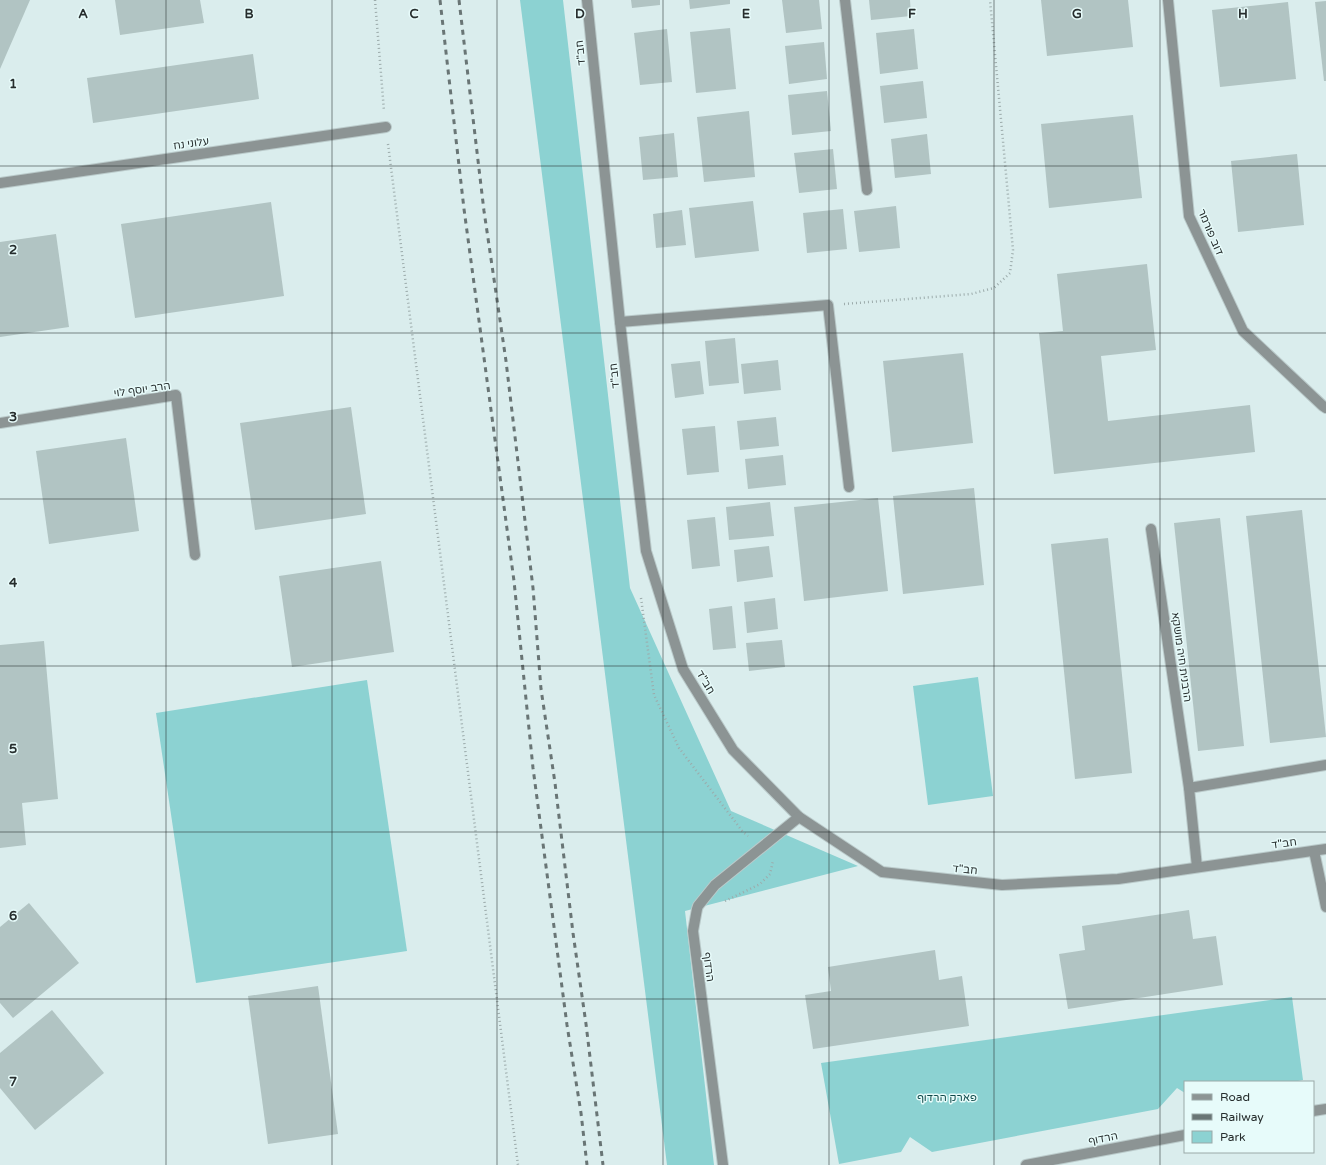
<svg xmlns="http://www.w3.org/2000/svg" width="1326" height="1165" font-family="'Varela Round','Noto Sans Hebrew',sans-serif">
  <rect width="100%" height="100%" fill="#daeded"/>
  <g fill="#8cd2d2">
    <path d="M520 0H563L630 588 731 811 858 866 685 911 714 1165H667Z"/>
    <path d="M978 677 993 796 928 805 913 686Z"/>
    <path d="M367 680 407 951 196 983 156 713Z"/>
    <path d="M1292 997 1303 1080 1293 1082H1185V1093L1177 1088 1158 1109 932 1152 910 1137 901 1152 839 1164 821 1063Z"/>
  </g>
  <g fill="#b1c4c3">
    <path d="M0 0H30L0 69Z"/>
    <path d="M115 0H200L204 23 120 35Z"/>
    <path d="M631 0H660V5L632 8Z"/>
    <path d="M689 0H730V4L690 9Z"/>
    <path d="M782 0H819L822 29 786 33Z"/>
    <path d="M869 0H910L911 16 871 20Z"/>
    <path d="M1041 0H1128L1133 47 1047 56Z"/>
    <path d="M1326 1V81H1324L1315 2Z"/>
    <path d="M1288 2 1296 79 1220 87 1212 10Z"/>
    <path d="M730 28 736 89 696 93 690 32Z"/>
    <path d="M667 29 672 82 640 85 634 33Z"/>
    <path d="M914 29 918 69 880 74 876 33Z"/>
    <path d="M824 42 827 79 789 84 785 46Z"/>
    <path d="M253 54 259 99 93 123 87 78Z"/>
    <path d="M923 81 927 118 884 123 880 86Z"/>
    <path d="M827 91 831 131 792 135 788 95Z"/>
    <path d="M749 111 755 177 704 182 697 117Z"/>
    <path d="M1133 115 1142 198 1049 208 1041 124Z"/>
    <path d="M674 133 678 177 643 180 639 137Z"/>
    <path d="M927 134 931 174 895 178 891 139Z"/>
    <path d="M833 149 837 189 799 193 794 153Z"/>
    <path d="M1297 154 1304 225 1238 232 1231 161Z"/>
    <path d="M753 201 759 251 695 258 689 208Z"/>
    <path d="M271 202 284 296 135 318 121 224Z"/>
    <path d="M896 206 900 248 859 252 854 211Z"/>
    <path d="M843 209 847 249 807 253 803 213Z"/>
    <path d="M682 210 686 245 656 248 653 214Z"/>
    <path d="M56 234 69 327 0 337V242Z"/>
    <path d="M1147 264 1156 350 1101 356 1108 421 1250 405 1255 452 1054 474 1039 333 1063 331 1057 274Z"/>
    <path d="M735 338 739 383 709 386 705 341Z"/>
    <path d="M963 353 973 443 892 452 883 361Z"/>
    <path d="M778 360 781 390 744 394 741 364Z"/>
    <path d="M700 361 704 394 675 398 671 364Z"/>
    <path d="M351 407 366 514 255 530 240 423Z"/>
    <path d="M776 417 779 446 740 450 737 421Z"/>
    <path d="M715 426 719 472 687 475 682 429Z"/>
    <path d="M126 438 139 531 49 544 36 451Z"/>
    <path d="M783 455 786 485 748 489 745 459Z"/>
    <path d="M974 488 984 585 903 594 893 496Z"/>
    <path d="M878 498 888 591 804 601 794 507Z"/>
    <path d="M770 502 774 536 729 540 726 507Z"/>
    <path d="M1302 510 1326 737 1270 743 1246 516Z"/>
    <path d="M715 517 720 566 692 569 687 520Z"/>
    <path d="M1220 518 1244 746 1198 751 1174 523Z"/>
    <path d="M1108 538 1132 773 1075 779 1051 544Z"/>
    <path d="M769 546 773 577 737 582 734 550Z"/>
    <path d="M381 561 394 652 292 667 279 576Z"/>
    <path d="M775 598 778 629 747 633 744 602Z"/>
    <path d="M732 606 736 648 713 650 709 609Z"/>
    <path d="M782 640 785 667 749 671 746 643Z"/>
    <path d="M44 641 58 799 22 803 26 845 0 848V645Z"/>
    <path d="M29 903 79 963 13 1018 0 1003V927Z"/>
    <path d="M1189 910 1193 939 1216 936 1223 985 1068 1009 1059 954 1085 950 1082 926Z"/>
    <path d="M935 950 939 980 962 976 969 1026 813 1049 805 995 831 991 828 967Z"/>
    <path d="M318 986 338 1134 268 1144 248 996Z"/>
    <path d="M52 1010 104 1073 35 1130 0 1088V1053Z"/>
  </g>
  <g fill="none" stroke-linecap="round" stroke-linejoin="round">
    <g stroke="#bacaca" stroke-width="12">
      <g id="service">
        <path d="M1151 529 1189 788 1326 765"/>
        <path d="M1189 788 1197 867"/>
      </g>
    </g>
    <g stroke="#bacaca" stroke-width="12">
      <g id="minor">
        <path d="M587 0 620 322 646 551 683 669 733 750 799 817 882 872 1002 885 1118 879 1326 849"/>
        <path d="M845 0 867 190"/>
        <path d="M1168 0 1189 216 1243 331 1323 406 1326 408"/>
        <path d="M0 183 386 127"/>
        <path d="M620 322 828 305 849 487"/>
        <path d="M0 423 176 395 195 555"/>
        <path d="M1314 851 1326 907"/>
        <path d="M1313 1111 1326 1109"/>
        <path d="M723 1165 693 931 697 909 698 906 715 885 799 817"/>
        <path d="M1026 1165 1185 1135"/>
      </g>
    </g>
    <g stroke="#9cabab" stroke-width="2.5" stroke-dasharray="1 3" stroke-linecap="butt">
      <path d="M375 0 384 111"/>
      <path d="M388 144 518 1165"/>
      <path d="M844 304 971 294 994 288 1010 273 1013 250 990 0"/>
      <path d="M641 598 654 695 679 748 743 832 748 836"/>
      <path d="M725 901 760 884 770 874 773 861"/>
    </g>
    <use href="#service" stroke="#8c9494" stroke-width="10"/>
    <use href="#minor" stroke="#8c9494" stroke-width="10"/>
    <g stroke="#697575" stroke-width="3" stroke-dasharray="5 5" stroke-linecap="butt">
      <path d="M440 0 464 209 514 581 533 768 567 1025 581 1113 587 1165"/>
      <path d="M459 0 484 211 506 361 533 588 541 689 555 783 573 933 586 1024 603 1165"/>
    </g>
  </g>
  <path fill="none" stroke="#262d2d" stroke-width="1" stroke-opacity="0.55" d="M166 0V1165M332 0V1165M497 0V1165M663 0V1165M829 0V1165M994 0V1165M1160 0V1165M0 166H1326M0 333H1326M0 499H1326M0 666H1326M0 832H1326M0 999H1326"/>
  <g text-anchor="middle" stroke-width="3" stroke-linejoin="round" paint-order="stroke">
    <g font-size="11" fill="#262d2d" stroke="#e7fbfa">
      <text transform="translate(580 53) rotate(-96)" y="4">חב"ד</text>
      <text transform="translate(191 143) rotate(-8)" y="4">עלוני נח</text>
      <text transform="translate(1211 232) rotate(67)" y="4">דוב פורמר</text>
      <text transform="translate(614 376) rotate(-96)" y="4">חב"ד</text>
      <text transform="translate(142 389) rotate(-8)" y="4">הרב יוסף לוי</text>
      <text transform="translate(1182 657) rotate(82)" y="4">הרבנית חיה מושקא</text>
      <text transform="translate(706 682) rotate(59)" y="4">חב"ד</text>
      <text transform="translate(1284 843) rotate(-8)" y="4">חב"ד</text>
      <text transform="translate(965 869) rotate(6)" y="4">חב"ד</text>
      <text transform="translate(709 967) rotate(83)" y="4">הרדוף</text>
      <text transform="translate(1103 1138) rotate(-11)" y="4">הרדוף</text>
    </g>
    <g font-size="11" fill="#0b4747" stroke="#e7fbfa">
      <text x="947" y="1101">פארק הרדוף</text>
    </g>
  </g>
  <g font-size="13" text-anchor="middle" font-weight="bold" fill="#262d2d" stroke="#e7fbfa" stroke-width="3" stroke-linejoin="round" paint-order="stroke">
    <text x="83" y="18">A</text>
    <text x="249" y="18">B</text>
    <text x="414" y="18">C</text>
    <text x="580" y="18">D</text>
    <text x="746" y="18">E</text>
    <text x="912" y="18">F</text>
    <text x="1077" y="18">G</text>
    <text x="1243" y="18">H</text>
    <text x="13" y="88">1</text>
    <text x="13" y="254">2</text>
    <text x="13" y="421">3</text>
    <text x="13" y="587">4</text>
    <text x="13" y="753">5</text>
    <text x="13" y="920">6</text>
    <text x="13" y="1086">7</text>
  </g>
  <rect x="1184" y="1081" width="130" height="72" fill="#e7fbfa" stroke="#9aa9a8"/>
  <rect x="1192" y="1094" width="20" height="6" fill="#8c9494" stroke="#9aa9a8"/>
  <text x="1220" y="1101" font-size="12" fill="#262d2d">Road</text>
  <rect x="1192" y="1114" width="20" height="6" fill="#697575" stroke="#9aa9a8"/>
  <text x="1220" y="1121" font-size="12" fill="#262d2d">Railway</text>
  <rect x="1192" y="1131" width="20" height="12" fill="#8cd2d2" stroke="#9aa9a8"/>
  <text x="1220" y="1141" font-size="12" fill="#262d2d">Park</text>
</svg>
